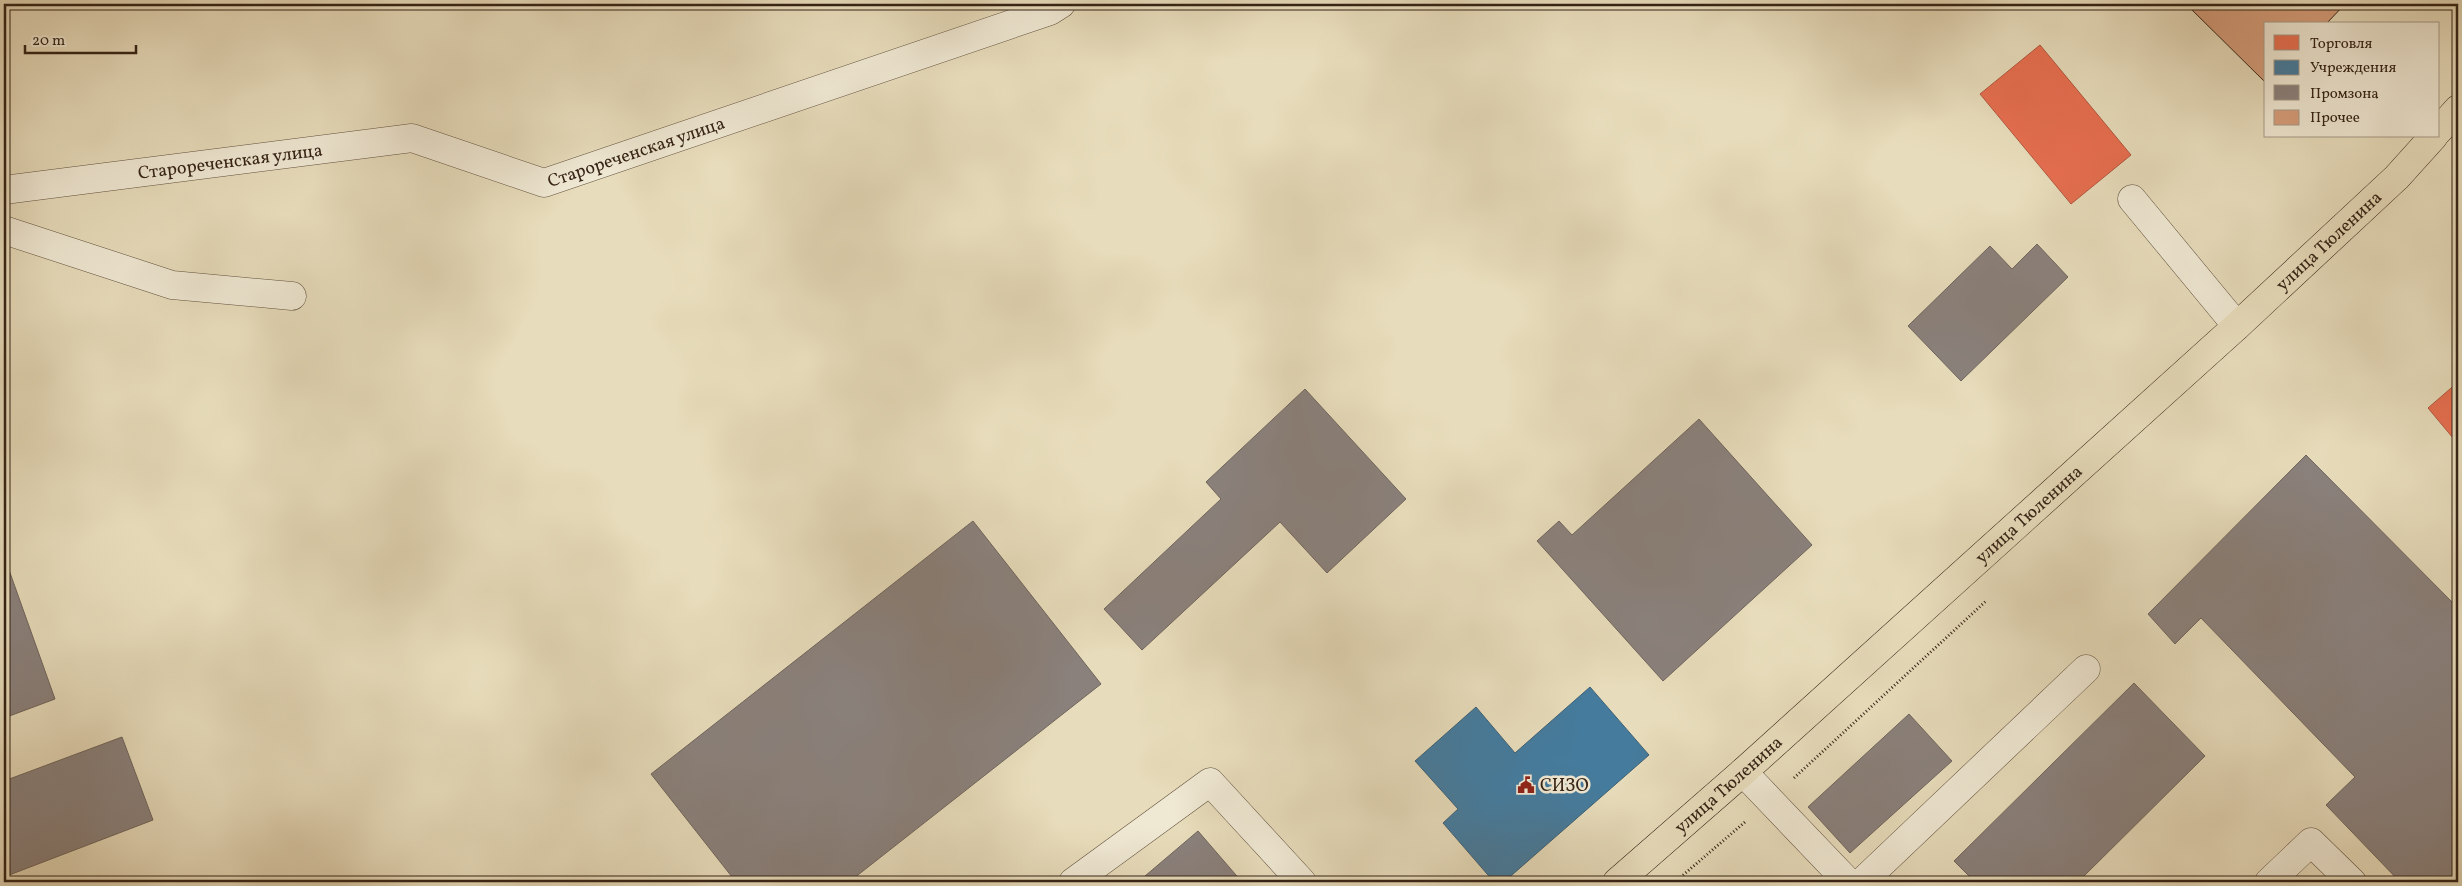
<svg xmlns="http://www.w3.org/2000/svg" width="2462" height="886" font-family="Vollkorn,serif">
  <rect width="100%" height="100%" fill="#e7dcbb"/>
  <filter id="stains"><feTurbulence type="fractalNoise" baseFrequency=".004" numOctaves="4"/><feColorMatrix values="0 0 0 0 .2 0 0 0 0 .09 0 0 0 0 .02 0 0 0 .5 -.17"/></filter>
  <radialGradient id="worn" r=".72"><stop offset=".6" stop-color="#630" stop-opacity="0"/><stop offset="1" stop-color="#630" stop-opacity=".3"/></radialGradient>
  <g fill="#e76f51" stroke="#b2583f">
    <path d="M2040 45 2131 155 2071 204 1980 94Z"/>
    <path d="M2458 382V444L2428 408Z"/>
  </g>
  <path fill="#457b9d" stroke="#406174" d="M1590 687 1649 755 1504 882H1494L1443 823 1458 809 1415 761 1476 707 1515 753Z"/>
  <g fill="#8a817c" stroke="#70655d">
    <path d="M2037 244 2068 277 1961 381 1908 326 1990 246 2012 269Z"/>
    <path d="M1305 389 1406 499 1327 573 1280 522 1142 650 1104 609 1221 499 1206 482Z"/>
    <path d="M1699 419 1812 545 1663 681 1537 541 1559 521 1572 535Z"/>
    <path d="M2306 455 2458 608V882H2400L2326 805 2355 777 2201 618 2175 644 2148 614Z"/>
    <path d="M973 521 1101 684 849 882H736L651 774Z"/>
    <path d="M9 570 55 699 4 718V572Z"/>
    <path d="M2134 683 2205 756 2078 882H1975L1954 861Z"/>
    <path d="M1909 714 1952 761 1850 853 1808 807Z"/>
    <path d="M122 737 153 820 4 877V781Z"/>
    <path d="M1198 831 1242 882H1138Z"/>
  </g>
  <path fill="#d59d7a" stroke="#352316" d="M2186 4H2345L2326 24H2266V83Z"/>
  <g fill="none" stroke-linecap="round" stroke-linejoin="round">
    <g stroke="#62513f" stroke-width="29">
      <g id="minor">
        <path id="s1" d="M4 190 412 138 544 183 1050 11 1061 4"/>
        <path d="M2132 199 2237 326"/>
        <path d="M4 230 172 285 292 296"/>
        <path d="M1743 772 1848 882"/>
        <path d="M1073 882 1210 782 1302 882"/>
        <path d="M1862 882 2086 669"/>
        <path d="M2269 882 2311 842 2352 882"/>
      </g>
    </g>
    <g stroke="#352316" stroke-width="29">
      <g id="major">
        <path d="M2438 131 2458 109"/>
        <path id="s2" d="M1617 882 1743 772 2237 326 2397 177 2434 136"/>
      </g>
    </g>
    <g stroke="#352316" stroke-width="3" stroke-dasharray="1 2.5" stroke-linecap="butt">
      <path d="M1794 778 1986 601"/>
      <path d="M1675 882 1745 822"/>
    </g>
    <use href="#minor" stroke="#efe8d3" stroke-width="28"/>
    <use href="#major" stroke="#e7dcbb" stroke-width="28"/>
  </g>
  <defs>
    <g id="civic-bare" transform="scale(1.35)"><path d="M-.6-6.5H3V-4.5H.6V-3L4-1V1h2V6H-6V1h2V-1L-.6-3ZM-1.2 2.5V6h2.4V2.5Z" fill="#8f2418" stroke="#efe8d3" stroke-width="2.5" paint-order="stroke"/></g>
  </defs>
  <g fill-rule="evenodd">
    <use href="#civic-bare" x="1526" y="785"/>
  </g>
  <g text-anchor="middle" stroke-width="5" stroke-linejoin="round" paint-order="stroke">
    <g font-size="18" fill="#352316" stroke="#efe8d3">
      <text dy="6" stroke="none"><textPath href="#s1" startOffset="648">Старореченская улица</textPath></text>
      <text dy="6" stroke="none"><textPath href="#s1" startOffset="228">Старореченская улица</textPath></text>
      <text dy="6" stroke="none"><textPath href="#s2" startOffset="958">улица Тюленина</textPath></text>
      <text dy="6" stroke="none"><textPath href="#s2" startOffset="552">улица Тюленина</textPath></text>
      <text dy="6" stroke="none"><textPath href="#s2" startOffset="148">улица Тюленина</textPath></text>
    </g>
    <g font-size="18" fill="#352316" stroke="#efe8d3" text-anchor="start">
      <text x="1540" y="791">СИЗО</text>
    </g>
  </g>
  <rect width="2462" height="886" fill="none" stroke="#e7dcbb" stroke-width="20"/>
  <rect x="5" y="5" width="2452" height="876" fill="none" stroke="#352316" stroke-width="2.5"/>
  <rect x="10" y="10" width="2442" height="866" fill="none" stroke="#352316"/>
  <rect x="2264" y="22" width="175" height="115" fill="#efe8d3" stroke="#a59987"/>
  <rect x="2274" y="35" width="25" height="15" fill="#e76f51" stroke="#a59987"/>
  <text x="2310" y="48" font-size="15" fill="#352316">Торговля</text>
  <rect x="2274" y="60" width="25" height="15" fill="#457b9d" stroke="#a59987"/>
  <text x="2310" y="72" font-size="15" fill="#352316">Учреждения</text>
  <rect x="2274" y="85" width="25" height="15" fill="#8a817c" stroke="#a59987"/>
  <text x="2310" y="98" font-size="15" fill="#352316">Промзона</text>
  <rect x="2274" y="110" width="25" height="15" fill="#d59d7a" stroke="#a59987"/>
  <text x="2310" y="122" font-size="15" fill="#352316">Прочее</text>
  <path d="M25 45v8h111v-8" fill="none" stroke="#352316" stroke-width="2.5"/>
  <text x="32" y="45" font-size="15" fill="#352316" stroke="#efe8d3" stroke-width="4" paint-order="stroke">20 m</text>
  <rect width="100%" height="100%" filter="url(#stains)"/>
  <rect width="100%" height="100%" fill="url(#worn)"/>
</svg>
